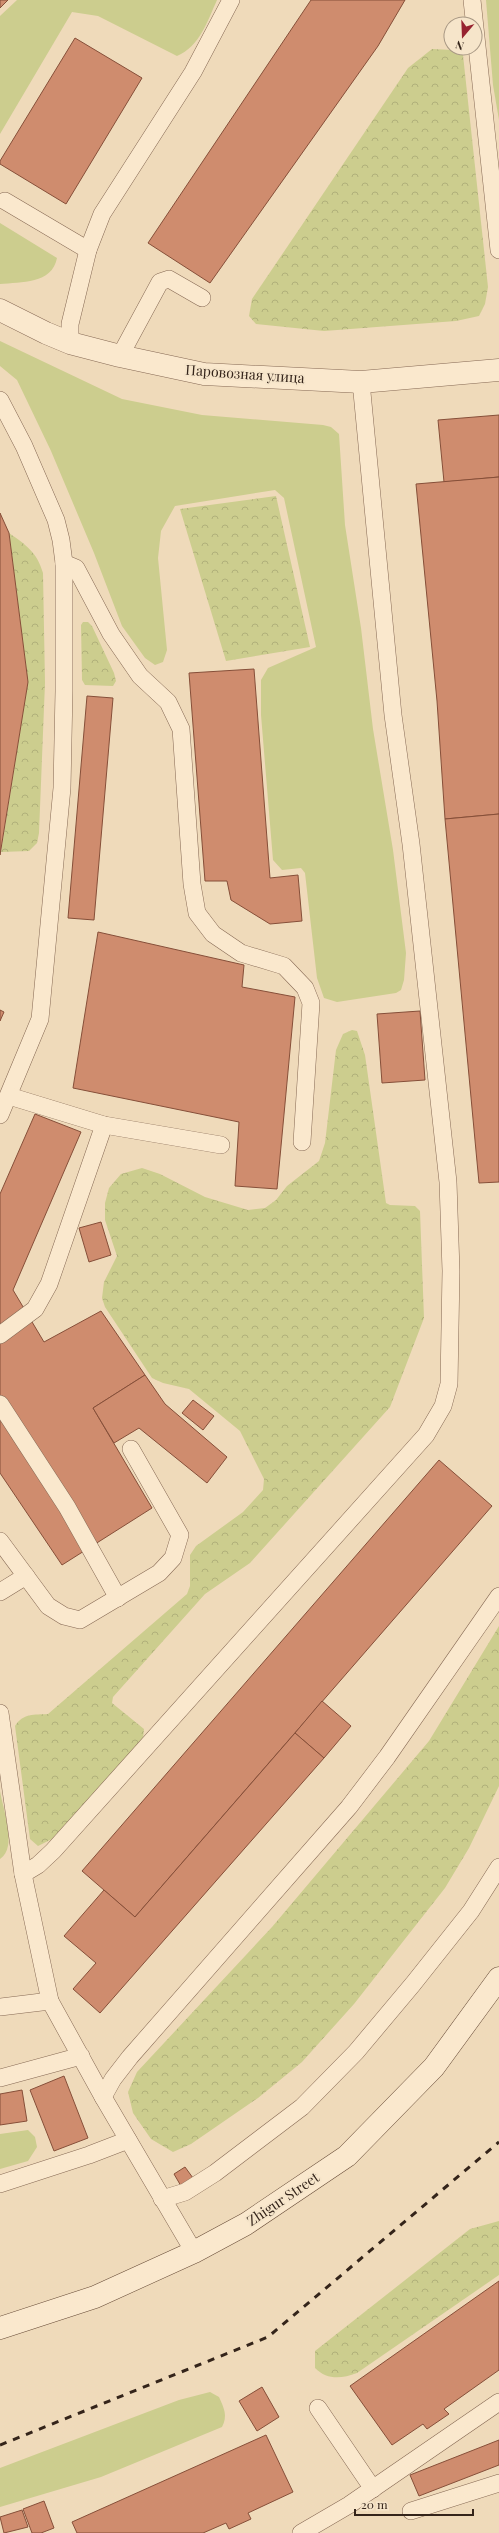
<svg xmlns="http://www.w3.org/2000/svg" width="499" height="2533" font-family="'Playfair Display',serif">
  <defs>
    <pattern id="forest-crowns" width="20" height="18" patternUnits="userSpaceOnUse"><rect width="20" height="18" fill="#cccd8e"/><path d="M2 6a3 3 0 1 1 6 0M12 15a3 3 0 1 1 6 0" fill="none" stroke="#b0b07a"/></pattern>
  </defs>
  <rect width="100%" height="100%" fill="#efdaba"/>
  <g fill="#cccd8e">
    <path d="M17 0H217C207 22 200 46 177 56L98 16 72 12 0 134V16Z"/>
    <path d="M486 0H499V120L493 85Z"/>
    <path d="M0 223 57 258C52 284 21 282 0 284Z"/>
    <path d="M0 341 122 399 202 415 323 425 331 427 339 434 345 525 361 628 373 729 393 850 406 953 404 980 401 990 396 993 337 1002 324 998 317 978 305 873 301 868 282 870 273 860 261 715V680L268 668 316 647 284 498 275 490 175 506 161 531 158 558 167 650 163 662 155 665 145 658 122 626 94 553 51 451 17 380 0 366Z"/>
    <path d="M0 1791C3 1810 18 1847 0 1859Z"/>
    <path d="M28 2130 35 2137 37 2147 28 2161 0 2169V2134Z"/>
    <path d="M210 2392 219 2397C224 2408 228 2416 222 2427L101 2477 0 2507V2468L179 2400Z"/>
  </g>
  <g fill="url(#forest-crowns)">
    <path d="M432 49 453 50 463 55 488 287 485 304 479 316 456 321 324 331 256 324 249 316 252 299 408 68Z"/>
    <path d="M276 496 310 647 226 661 180 509Z"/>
    <path d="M9 533C26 545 37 552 43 573L45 683 39 833 37 843 29 851 1 852 28 682Z"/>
    <path d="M83 622H88L92 626 114 673 116 681 113 686 85 685 82 680 81 625Z"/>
    <path d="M352 1030 357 1031 365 1055 386 1203 390 1205 415 1206 420 1211 424 1318 390 1407 250 1563 205 1594 113 1697 112 1703 144 1729 143 1739 52 1839 38 1846 30 1839 15 1726C23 1713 34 1715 48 1714L187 1594 190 1586V1555L196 1546 243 1512 263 1490 264 1479 240 1431 189 1389 163 1383 152 1378 105 1307 102 1298 104 1282 117 1256 105 1220V1203L109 1188 121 1174 142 1168 160 1174 205 1197 248 1210 265 1208 276 1200 287 1186 319 1161 325 1143 336 1050 343 1034Z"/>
    <path d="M499 1626V1786L469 1848 445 1888 354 2004 302 2062 258 2098 191 2144 173 2152 151 2139 133 2113 128 2092 137 2072 272 1927 429 1741Z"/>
    <path d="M499 2221V2275L357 2373C341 2379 327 2380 315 2368V2351L470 2229Z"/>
  </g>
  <g fill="#cf8c6e" stroke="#864f39">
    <path d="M0 0H8L0 8Z"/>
    <path d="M311 0H405L378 46 210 283 148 243Z"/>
    <path d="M75 38 142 78 66 204 0 164V161Z"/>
    <path d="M499 415V477L444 482 438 420Z"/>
    <path d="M499 477V814L445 819 437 701 416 484Z"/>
    <path d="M0 513 9 533 28 682 0 855Z"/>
    <path d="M254 669 270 878 298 875 302 921 270 924 231 900 227 881H205L189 673Z"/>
    <path d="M87 696 113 698 94 920 68 918Z"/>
    <path d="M499 814V1182L479 1183 445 819Z"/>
    <path d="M98 932 244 965 242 987 295 997 277 1189 235 1186 239 1122 73 1088Z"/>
    <path d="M0 1010 4 1012 0 1021Z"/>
    <path d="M420 1011 425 1080 382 1083 377 1014Z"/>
    <path d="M35 1114 81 1132 13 1290 44 1342 101 1311 145 1375 93 1408 152 1508 62 1565 0 1473V1194Z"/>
    <path d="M101 1222 111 1255 89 1262 79 1228Z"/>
    <path d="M145 1375 165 1404 227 1457 207 1483 139 1428 114 1443 93 1408Z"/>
    <path d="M193 1400 214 1416 203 1430 182 1413Z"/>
    <path d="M439 1460 492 1506 135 1917 82 1871Z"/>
    <path d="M322 1701 351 1726 324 1758 295 1733Z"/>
    <path d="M295 1733 324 1758 100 2013 73 1989 96 1963 64 1936 104 1890 135 1917Z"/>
    <path d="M64 2076 88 2138 54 2151 30 2090Z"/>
    <path d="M22 2090 27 2121 0 2125V2094Z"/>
    <path d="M185 2167 193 2178 181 2186 174 2174Z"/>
    <path d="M499 2281V2370L444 2409 449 2414 427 2429 423 2424 392 2445 350 2386Z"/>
    <path d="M262 2387 279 2417 257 2431 239 2401Z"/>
    <path d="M266 2435 293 2492 248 2513 251 2519 229 2529 226 2523 203 2533H77L72 2522Z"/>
    <path d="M499 2440V2465L419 2496 410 2475Z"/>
    <path d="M44 2501 54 2528 41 2533H32L23 2509Z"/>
    <path d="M22 2510 28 2527 4 2533 0 2517Z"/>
  </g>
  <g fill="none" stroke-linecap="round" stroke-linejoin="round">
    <g stroke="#866954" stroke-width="18">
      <g id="lane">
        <path d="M472 0 499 250"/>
        <path d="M5 201 88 250"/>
        <path d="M70 343V324L88 250 102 214 193 72 231 0"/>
        <path d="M120 356 160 282 169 279 202 298"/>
        <path d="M0 400 24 446 56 520 61 540 64 563V691L62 788 40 1019 0 1115"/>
        <path d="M64 563 76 568 111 634 140 676 168 702 181 729 192 884 197 913 213 934 241 953 284 966 305 988 311 1003 302 1142"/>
        <path d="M9 1096 104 1125 221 1145"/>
        <path d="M0 1335 35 1309 49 1284 104 1125"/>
        <path d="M0 1404 67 1507 118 1598"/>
        <path d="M0 1541 48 1606 64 1616 80 1620 159 1573 173 1558 180 1535 131 1449"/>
        <path d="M0 1592 26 1576"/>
        <path d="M0 1713 23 1874 50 2001 103 2097 194 2252"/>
        <path d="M23 1874 38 1865 53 1851 426 1435 443 1406 449 1384 451 1271 448 1182 411 844 393 715 361 382"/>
        <path d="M0 2007 50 2001"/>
        <path d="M0 2078 81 2056"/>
        <path d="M103 2097 113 2079 130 2057 349 1807 387 1757 499 1596"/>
        <path d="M0 2184 89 2155 128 2140"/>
        <path d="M162 2199 185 2192 215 2173 302 2107 356 2052 413 1984 471 1911 499 1867"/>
        <path d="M318 2408 373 2489"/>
        <path d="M411 2511 499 2483"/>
        <path d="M301 2533 349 2505 499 2402"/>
      </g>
    </g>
    <g stroke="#866954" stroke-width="23">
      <path id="street" d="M0 310 46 333 70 343 120 356 204 374 361 382 499 370"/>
    </g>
    <g stroke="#674b37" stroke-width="23">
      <path id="secondary" d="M0 2328 95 2297 194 2252 246 2224 347 2156 434 2067 499 1978"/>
    </g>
    <use href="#lane" stroke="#fae8cd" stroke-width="17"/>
    <use href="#street" stroke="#fae8cd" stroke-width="22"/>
    <use href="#secondary" stroke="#fae8cd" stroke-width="22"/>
    <path stroke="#34241a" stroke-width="3" stroke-dasharray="7 7" stroke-linecap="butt" d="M0 2445 268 2337 499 2142"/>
  </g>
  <g text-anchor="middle" stroke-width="4" stroke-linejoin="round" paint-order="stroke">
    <g font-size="14" fill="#34241a" stroke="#f6e5ca">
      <text transform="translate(245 374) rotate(4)" y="5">Паровозная улица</text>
      <text transform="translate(283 2199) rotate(-34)" y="5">Zhigur Street</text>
    </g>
  </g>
  <g transform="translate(463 36) rotate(199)"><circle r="19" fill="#f6e5ca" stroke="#a89884"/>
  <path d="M0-3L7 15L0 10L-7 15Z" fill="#97222f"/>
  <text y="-6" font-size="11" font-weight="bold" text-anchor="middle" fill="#34241a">N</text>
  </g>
  <path d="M355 2509v6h118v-6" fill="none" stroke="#34241a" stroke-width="2"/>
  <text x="361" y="2509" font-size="12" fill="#34241a" stroke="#f6e5ca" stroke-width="3" paint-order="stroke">20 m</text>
</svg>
